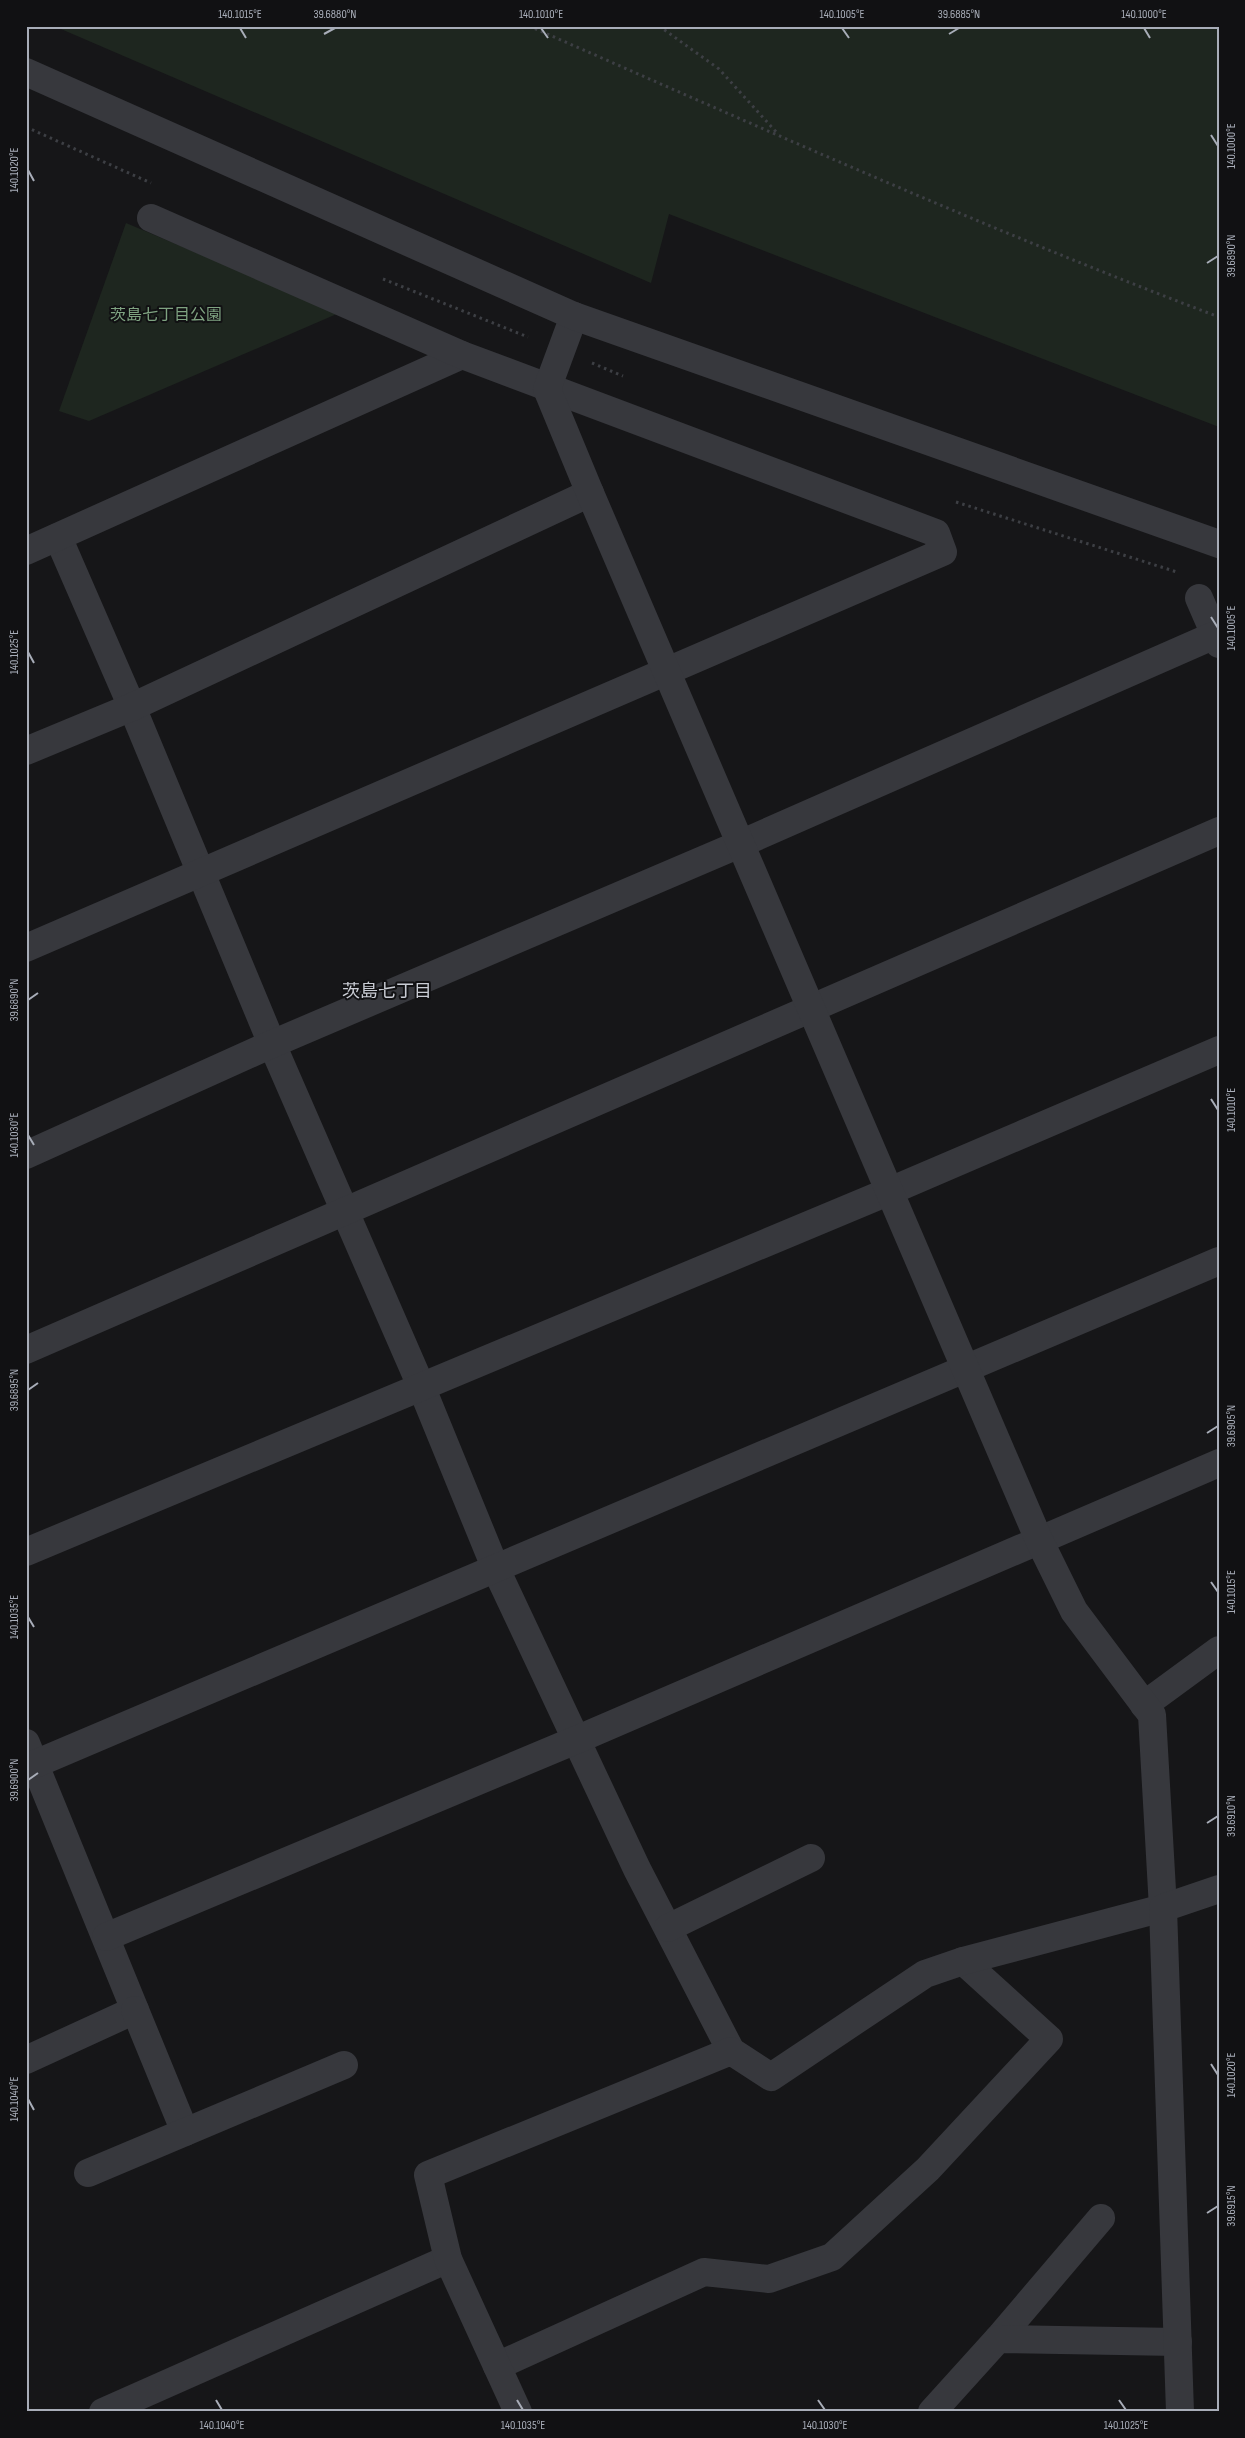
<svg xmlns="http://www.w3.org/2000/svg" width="1245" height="2438" font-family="'Sofia Sans Condensed','Noto Sans JP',sans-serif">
  <rect width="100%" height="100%" fill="#161618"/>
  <g fill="#1e261f">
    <path d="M54 26H1219V427L669 214 651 283Z"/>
    <path d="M126 223 339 313 89 421 59 411Z"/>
  </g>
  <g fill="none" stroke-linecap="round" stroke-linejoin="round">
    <g stroke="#3d3f44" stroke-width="3" stroke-dasharray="2.5 4" stroke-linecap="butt">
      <path d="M529 26C757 126 986 229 1219 317"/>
      <path d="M659 26 719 69 778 134"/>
      <path d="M26 127 151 183"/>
      <path d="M383 279 528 337"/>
      <path d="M592 363 623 376"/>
      <path d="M956 502 1177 572"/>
    </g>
    <g stroke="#37383d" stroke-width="28">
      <path d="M58 537 132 707 272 1044 421 1386 495 1567 637 1869 731 2051"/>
      <path d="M26 551 462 355"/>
      <path d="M1199 598 1219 644"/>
      <path d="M26 751 132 707 590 493"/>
      <path d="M26 948 943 552 936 533 462 355 151 218"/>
      <path d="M26 1155 272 1044 740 844 1215 635"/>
      <path d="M26 1350 1219 831"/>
      <path d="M26 1552 890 1191 1219 1050"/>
      <path d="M1144 1705 1219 1650"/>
      <path d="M26 1743 135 2010 26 2060"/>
      <path d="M35 1764 1219 1261"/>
      <path d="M668 1928 811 1858"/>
      <path d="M106 1937 576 1740 1219 1463"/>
      <path d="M135 2010 185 2132"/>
      <path d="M88 2173 344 2065"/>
      <path d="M998 2339 1101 2218"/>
      <path d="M497 2366 704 2272 769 2279 832 2257 928 2169 1049 2039 963 1961"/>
      <path d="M103 2412 448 2259"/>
      <path d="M518 2412 448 2259 428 2175 731 2051 771 2077 925 1974 963 1961 1163 1908 1152 1715 1074 1611 1039 1540 590 493 547 389 574 316"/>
      <path d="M932 2412 998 2339 1178 2342"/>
    </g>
    <g stroke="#37383d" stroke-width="28">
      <path d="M26 72 574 316 1219 544"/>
      <path d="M1180 2412 1163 1908 1219 1889"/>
    </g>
  </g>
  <path fill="none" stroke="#a8adb8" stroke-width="2" d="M240 28 246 38M541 28 548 38M842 28 849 38M1144 28 1150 38M324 34 335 28M949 34 959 28M1211 135 1218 146M28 170 34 181M1207 263 1218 256M1211 617 1218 628M28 652 34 663M28 1000 38 993M1211 1099 1218 1110M28 1135 34 1145M28 1390 38 1383M1207 1433 1218 1426M1211 1582 1218 1592M28 1617 34 1627M28 1780 38 1773M1207 1823 1218 1816M1211 2064 1218 2075M28 2099 34 2110M1207 2213 1218 2206M216 2400 222 2410M517 2400 523 2410M818 2400 825 2410M1119 2400 1126 2410"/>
  <g text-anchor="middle" stroke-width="4" stroke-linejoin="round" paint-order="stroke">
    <g font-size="16" fill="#7fa381" stroke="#111113">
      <text x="166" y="320">茨島七丁目公園</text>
    </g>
    <g font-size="18" fill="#c9ccd4" stroke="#111113">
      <text x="387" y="997">茨島七丁目</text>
    </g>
  </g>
  <rect width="1245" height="2438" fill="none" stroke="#111113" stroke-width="55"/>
  <rect x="28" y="28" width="1190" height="2382" fill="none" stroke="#a8adb8" stroke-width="2"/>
  <g font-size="12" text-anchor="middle" fill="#a8adb8">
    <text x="240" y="18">140.1015°E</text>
    <text x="335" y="18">39.6880°N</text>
    <text x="541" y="18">140.1010°E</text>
    <text x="842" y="18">140.1005°E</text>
    <text x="959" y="18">39.6885°N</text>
    <text x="1144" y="18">140.1000°E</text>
    <text transform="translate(1231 146) rotate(-90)" y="4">140.1000°E</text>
    <text transform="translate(14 170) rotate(-90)" y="4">140.1020°E</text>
    <text transform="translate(1231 256) rotate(-90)" y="4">39.6890°N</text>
    <text transform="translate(1231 628) rotate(-90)" y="4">140.1005°E</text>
    <text transform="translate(14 652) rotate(-90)" y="4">140.1025°E</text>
    <text transform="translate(14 1000) rotate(-90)" y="4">39.6890°N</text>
    <text transform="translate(1231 1110) rotate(-90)" y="4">140.1010°E</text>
    <text transform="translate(14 1135) rotate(-90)" y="4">140.1030°E</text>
    <text transform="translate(14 1390) rotate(-90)" y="4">39.6895°N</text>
    <text transform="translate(1231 1426) rotate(-90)" y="4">39.6905°N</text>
    <text transform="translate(1231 1592) rotate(-90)" y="4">140.1015°E</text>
    <text transform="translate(14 1617) rotate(-90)" y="4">140.1035°E</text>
    <text transform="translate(14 1780) rotate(-90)" y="4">39.6900°N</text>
    <text transform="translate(1231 1816) rotate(-90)" y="4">39.6910°N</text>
    <text transform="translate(1231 2075) rotate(-90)" y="4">140.1020°E</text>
    <text transform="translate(14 2099) rotate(-90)" y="4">140.1040°E</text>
    <text transform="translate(1231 2206) rotate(-90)" y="4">39.6915°N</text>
    <text x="222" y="2429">140.1040°E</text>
    <text x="523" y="2429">140.1035°E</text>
    <text x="825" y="2429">140.1030°E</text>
    <text x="1126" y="2429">140.1025°E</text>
  </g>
</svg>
